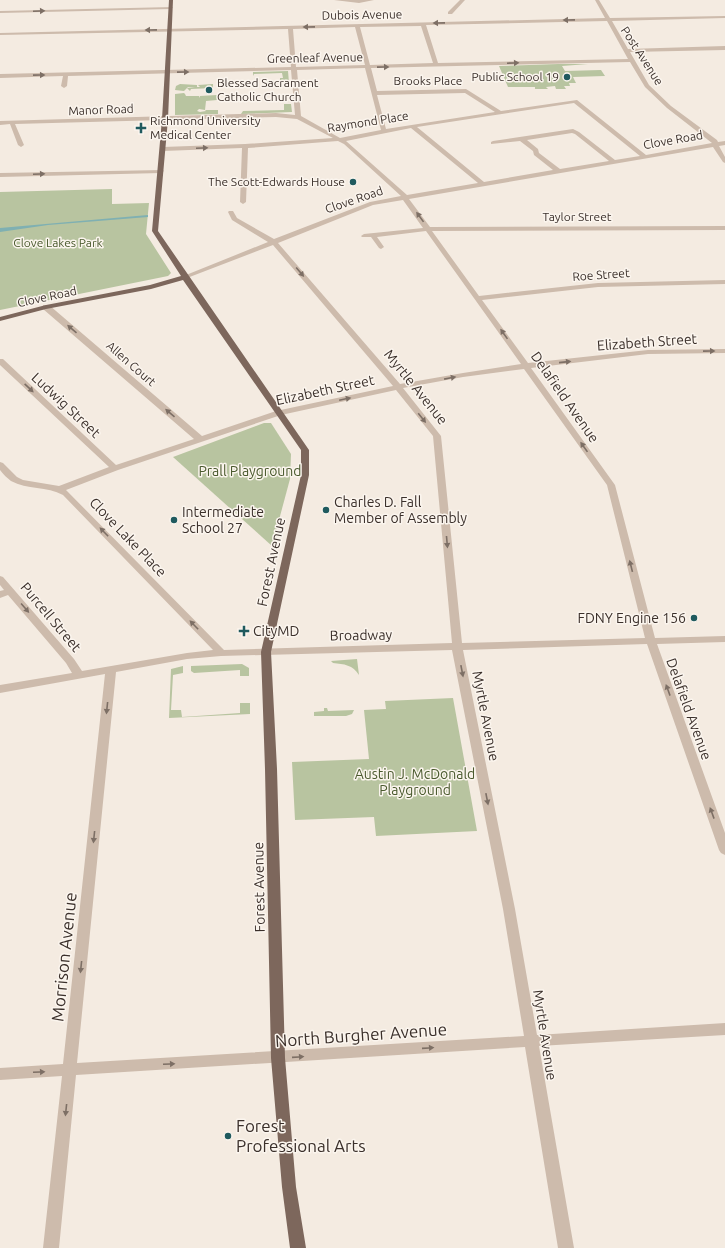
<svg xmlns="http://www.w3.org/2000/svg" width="725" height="1248" font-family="Ubuntu,sans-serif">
  <rect width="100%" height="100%" fill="#f4ebe1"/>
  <g fill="#b8c4a0">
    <path d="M558 64H588L562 66 565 71 601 70 605 76 573 77 576 83H569L570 86H564L566 89H556L555 86 546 87 548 89H535V87H508L499 66Z"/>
    <path d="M288 71 289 83H267V81H280V78H283L282 73 254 74 253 76V72Z"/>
    <path d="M180 84 197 85V87H200L198 85 213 84V88L191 89 190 91 187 88 195 87H188L184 91 175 90 176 86Z"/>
    <path d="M184 93 185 94 186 96H199V98L200 96 217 95V100L206 101 205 110 199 109 197 111 200 112 206 111 205 110H218V114L175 115V94Z"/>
    <path d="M284 104H291L292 112 241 114 243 111 284 110Z"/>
    <path d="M112 189V204L149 203 146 234 171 273 168 276 0 310V192Z"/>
    <path d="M264 423H271L291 454 290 479 272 546 173 457Z"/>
    <path d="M357 659 359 675C353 665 344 664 333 663L331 661Z"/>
    <path d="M242 664 249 668V676H240V670L194 673 191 671V666Z"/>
    <path d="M183 666V673L173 675 171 710H181L182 717 240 713V703H250V714L169 718 171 669Z"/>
    <path d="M453 698 477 831 376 836 374 817 295 820 292 762 369 759 364 710 386 709 385 701Z"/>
    <path d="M324 708H327L328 711 354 710 352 714 346 716H314V712L324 711Z"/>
  </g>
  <path fill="#7fb0b2" d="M148 215V217L48 225 0 232V228Z"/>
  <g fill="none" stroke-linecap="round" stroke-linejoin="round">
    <g fill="#cdbbac" fill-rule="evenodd">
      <path d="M334 0H374L359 3Z"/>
      <path d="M460 0H465L452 14H448V12Z"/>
      <path d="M595 0H599L610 18 725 16V18L612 21 628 49 725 46V50L630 52 649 85 671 106 717 140 718 142 725 141V145L719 146 725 157V163L723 162 713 147 409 199 430 227 725 226V230L432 231 479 296 598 283 725 280V284L598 287 482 300 528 363 648 350 725 349V353L648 354 531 368 615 485 655 638 725 636V642L657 644 725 833V855L721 853 719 850 647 644 463 650 515 909 537 1035 725 1023V1035L539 1046 574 1248H558L525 1047 76 1075 59 1248H43L62 1076 0 1080V1068L63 1064 105 674 0 693V685L72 673 66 663 8 595 0 598V591L4 590 0 585V576L3 577 74 659 82 671 187 653 213 650 63 495C47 486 27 490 11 481 7 478 3 474 0 470V462L3 463 17 477 23 480 59 486 109 467 0 365V359H3L116 465 194 439 43 309V305H49L202 436 276 411 393 386 273 245 187 278 181 277 268 242 232 220 228 212 229 211H233L237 218 274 239 370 202 401 196 344 144 338 141 248 148 246 202 243 204 240 202 242 148 163 151 160 149 163 147 245 144 333 138 297 119 276 117 15 124 24 145 21 147 18 145 10 124 0 125V121L276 113 295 115 291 70 68 76 67 86 64 88 61 86 63 76 0 78V74L291 67 288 29 0 35V33L605 18ZM607 21 628 59 438 63 426 25ZM421 26 433 63 370 65 360 27ZM355 27 365 65 296 67 293 29ZM630 62 645 87 667 108 712 143 646 155 577 100 501 111 466 89 377 91 371 68ZM365 68 381 130 340 138 301 116 297 70ZM465 93 495 112 386 129 377 95ZM574 103 640 156 615 160 579 132 573 129 493 141 491 142V144L520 141 533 151 534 155 553 170 484 182 417 127ZM411 128 478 183 407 195 346 141ZM572 133 575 134 609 161 560 169 539 153 538 149 527 140ZM403 200 423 228 364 234 361 236 362 237H371L379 248 381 249 384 247 377 237 426 231 521 364 463 373 400 384 278 243 373 205ZM524 369 607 485 645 638 462 643 441 436 403 388 463 377ZM396 390 433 436 452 643 224 650 66 490 118 470 281 415ZM452 650 503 909 524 1036 77 1063 116 672 187 659 221 656Z"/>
      <path d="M173 7 171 9 0 13V11Z"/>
      <path d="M163 170 164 171 161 173 0 177V173Z"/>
    </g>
    <path fill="#7d675c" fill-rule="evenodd" d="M169 0H173L168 119 158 231 309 450V475L271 652 277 769 285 1058 296 1187 306 1248H290L282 1187 271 1058 265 769 261 652 301 475V450L183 280 151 289 46 309 0 321V317L46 305 150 285 181 276 152 231 162 119Z"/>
  </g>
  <defs><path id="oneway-solid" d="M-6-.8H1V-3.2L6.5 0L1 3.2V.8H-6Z"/></defs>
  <g fill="#7d6f65">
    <use href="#oneway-solid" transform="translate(39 11) rotate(-2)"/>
    <use href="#oneway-solid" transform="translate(569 20) rotate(179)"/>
    <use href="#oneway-solid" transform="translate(439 23) rotate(179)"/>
    <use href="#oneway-solid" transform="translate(309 27) rotate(179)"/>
    <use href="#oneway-solid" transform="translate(151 30) rotate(179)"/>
    <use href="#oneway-solid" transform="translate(513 63) rotate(-2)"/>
    <use href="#oneway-solid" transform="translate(383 67) rotate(-1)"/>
    <use href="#oneway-solid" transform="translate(183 72) rotate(-1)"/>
    <use href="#oneway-solid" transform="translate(39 75) rotate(-1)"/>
    <use href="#oneway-solid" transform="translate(202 148) rotate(-2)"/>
    <use href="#oneway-solid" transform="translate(39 174) rotate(-2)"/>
    <use href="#oneway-solid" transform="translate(420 217) rotate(-126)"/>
    <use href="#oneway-solid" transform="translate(300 272) rotate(50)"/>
    <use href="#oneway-solid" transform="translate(72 329) rotate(-139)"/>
    <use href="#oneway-solid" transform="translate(504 334) rotate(-125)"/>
    <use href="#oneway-solid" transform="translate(709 351) rotate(-1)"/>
    <use href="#oneway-solid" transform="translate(565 362) rotate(-6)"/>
    <use href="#oneway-solid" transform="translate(450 378) rotate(-11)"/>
    <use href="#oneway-solid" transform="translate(29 388) rotate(43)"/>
    <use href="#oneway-solid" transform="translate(345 399) rotate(-12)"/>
    <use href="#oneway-solid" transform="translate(170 413) rotate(-139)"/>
    <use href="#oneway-solid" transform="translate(422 418) rotate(51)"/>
    <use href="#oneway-solid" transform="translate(584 447) rotate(-125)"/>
    <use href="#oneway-solid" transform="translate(104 532) rotate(-134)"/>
    <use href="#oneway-solid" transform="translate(447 542) rotate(85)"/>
    <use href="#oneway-solid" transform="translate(631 566) rotate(-104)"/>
    <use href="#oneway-solid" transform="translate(25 608) rotate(49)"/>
    <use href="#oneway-solid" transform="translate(194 625) rotate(-134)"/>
    <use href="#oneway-solid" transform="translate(462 671) rotate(79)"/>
    <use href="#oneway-solid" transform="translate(668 690) rotate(-110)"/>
    <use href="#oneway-solid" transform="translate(107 708) rotate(96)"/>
    <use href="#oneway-solid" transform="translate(487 799) rotate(79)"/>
    <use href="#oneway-solid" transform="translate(712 813) rotate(-110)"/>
    <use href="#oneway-solid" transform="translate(94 837) rotate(96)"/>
    <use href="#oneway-solid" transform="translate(81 967) rotate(96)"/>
    <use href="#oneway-solid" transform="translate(428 1048) rotate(-4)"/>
    <use href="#oneway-solid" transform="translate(298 1057) rotate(-4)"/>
    <use href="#oneway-solid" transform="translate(169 1064) rotate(-3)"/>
    <use href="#oneway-solid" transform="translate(39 1072) rotate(-3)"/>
    <use href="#oneway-solid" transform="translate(66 1110) rotate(96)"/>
  </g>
  <g fill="#1f5a5e" stroke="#fbf5ee" stroke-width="1.5">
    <circle cx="567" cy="77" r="4"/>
    <circle cx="209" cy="90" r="4"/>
    <path d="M139 122h4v4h4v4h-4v4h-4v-4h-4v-4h4z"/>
    <circle cx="353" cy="182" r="4"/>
    <circle cx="326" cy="510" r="4"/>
    <circle cx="174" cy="520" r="4"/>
    <circle cx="694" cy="618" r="4"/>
    <path d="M242 625h4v4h4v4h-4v4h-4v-4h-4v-4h4z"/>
    <circle cx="228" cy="1136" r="4"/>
  </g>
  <g text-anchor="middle" stroke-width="3" stroke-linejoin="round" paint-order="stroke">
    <g font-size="12" fill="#3b302b" stroke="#fbf5ee">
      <text transform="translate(362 15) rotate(-1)" y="4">Dubois Avenue</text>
      <text transform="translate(642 56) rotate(57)" y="4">Post Avenue</text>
      <text transform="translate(315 58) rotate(-1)" y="4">Greenleaf Avenue</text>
      <text x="428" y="85">Brooks Place</text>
      <text transform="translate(101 110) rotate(-2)" y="4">Manor Road</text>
      <text transform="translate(368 122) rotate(-9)" y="4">Raymond Place</text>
      <text transform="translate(673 140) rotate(-10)" y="4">Clove Road</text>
      <text transform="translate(354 200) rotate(-19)" y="4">Clove Road</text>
      <text x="577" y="221">Taylor Street</text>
      <text transform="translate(601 275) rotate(-4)" y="4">Roe Street</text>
      <text transform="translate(47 297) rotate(-12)" y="4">Clove Road</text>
      <text transform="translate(131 364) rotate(41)" y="4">Allen Court</text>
    </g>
    <g font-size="12" fill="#3b302b" stroke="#fbf5ee" text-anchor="end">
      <text x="559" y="81">Public School 19</text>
      <text x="217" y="87" text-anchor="start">Blessed Sacrament<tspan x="217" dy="14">Catholic Church</tspan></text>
      <text x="150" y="125" text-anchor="start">Richmond University<tspan x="150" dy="14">Medical Center</tspan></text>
      <text x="345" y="186">The Scott-Edwards House</text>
    </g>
    <g font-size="12" fill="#4a5a2e" stroke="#fbf5ee">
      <text x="58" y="247">Clove Lakes Park</text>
    </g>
    <g font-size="14" fill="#3b302b" stroke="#fbf5ee">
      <text transform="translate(647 342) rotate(-4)" y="5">Elizabeth Street</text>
      <text transform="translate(416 387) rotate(51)" y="5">Myrtle Avenue</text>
      <text transform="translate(325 390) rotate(-12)" y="5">Elizabeth Street</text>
      <text transform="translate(565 397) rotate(55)" y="5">Delafield Avenue</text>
      <text transform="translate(66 405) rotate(43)" y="5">Ludwig Street</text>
      <text transform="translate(128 537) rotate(46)" y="5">Clove Lake Place</text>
      <text transform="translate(271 562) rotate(-78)" y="5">Forest Avenue</text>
      <text transform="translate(51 617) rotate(50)" y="5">Purcell Street</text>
      <text transform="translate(361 635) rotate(-1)" y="5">Broadway</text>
      <text transform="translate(689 709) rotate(70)" y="5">Delafield Avenue</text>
      <text transform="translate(486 716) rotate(79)" y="5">Myrtle Avenue</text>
      <text transform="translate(259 887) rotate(-91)" y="5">Forest Avenue</text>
      <text transform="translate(545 1035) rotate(81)" y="5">Myrtle Avenue</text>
    </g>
    <g font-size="14" fill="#4a5a2e" stroke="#fbf5ee">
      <text x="250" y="476">Prall Playground</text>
      <text x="415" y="779">Austin J. McDonald<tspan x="415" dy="16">Playground</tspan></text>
    </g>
    <g font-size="14" fill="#3b302b" stroke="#fbf5ee" text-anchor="start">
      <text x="334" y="507">Charles D. Fall<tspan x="334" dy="16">Member of Assembly</tspan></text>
      <text x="182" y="517">Intermediate<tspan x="182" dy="16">School 27</tspan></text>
      <text x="686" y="623" text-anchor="end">FDNY Engine 156</text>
      <text x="253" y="636">CityMD</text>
    </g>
    <g font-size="17" fill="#3b302b" stroke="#fbf5ee">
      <text transform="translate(64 957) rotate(-84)" y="6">Morrison Avenue</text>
      <text transform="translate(361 1035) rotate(-4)" y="6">North Burgher Avenue</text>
    </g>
    <g font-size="17" fill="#3b302b" stroke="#fbf5ee" text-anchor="start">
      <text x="236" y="1132">Forest<tspan x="236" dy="20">Professional Arts</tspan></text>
    </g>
  </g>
</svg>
